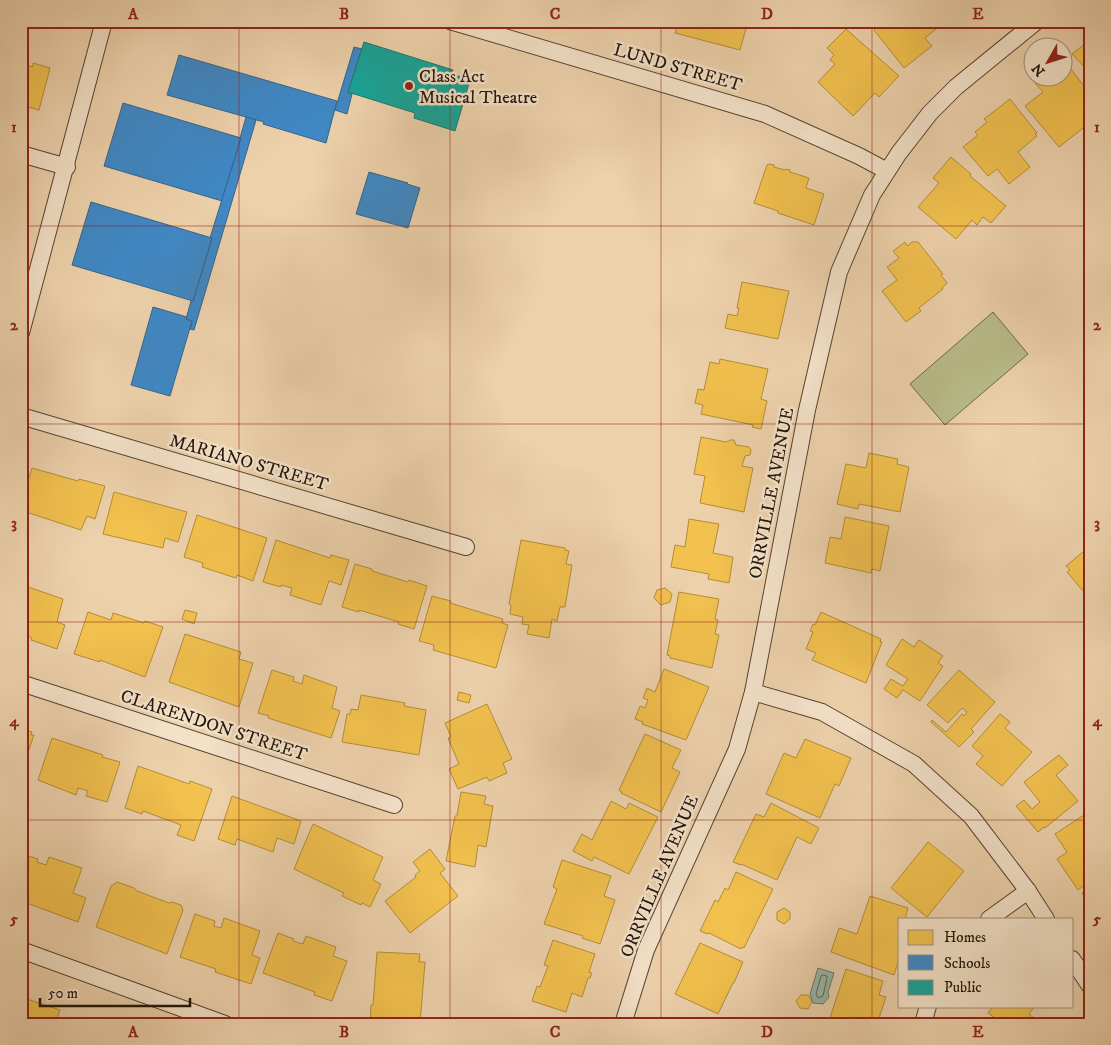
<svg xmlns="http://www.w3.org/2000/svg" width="1111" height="1045" font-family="'IM FELL DW Pica',serif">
  <rect width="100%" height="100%" fill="#edd1ab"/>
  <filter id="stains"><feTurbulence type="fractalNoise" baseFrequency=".004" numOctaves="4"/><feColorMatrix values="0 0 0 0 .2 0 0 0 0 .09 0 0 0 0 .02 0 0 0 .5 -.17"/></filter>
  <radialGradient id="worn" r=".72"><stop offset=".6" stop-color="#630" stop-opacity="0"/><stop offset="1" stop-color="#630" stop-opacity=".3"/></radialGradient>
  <path fill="#b8bc89" stroke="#6c6849" d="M993 312 1028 354 945 425 910 384Z"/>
  <path fill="#99b7a9" stroke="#697669" d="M818 968 834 973 828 992 829 997 823 1004 813 1003 810 994Z"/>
  <g fill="#f2c14e" stroke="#b38d39">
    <path d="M678 21H748L740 50 675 33Z"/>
    <path d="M875 21H930L936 29 925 38 932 46 904 68 874 30 875 29 871 24Z"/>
    <path d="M846 29 899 76 879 97 875 93 853 116 818 82 835 64 830 60 834 55 827 48Z"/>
    <path d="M1090 40V73L1072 54Z"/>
    <path d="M1064 60 1090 94V126L1088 127 1087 125 1059 147 1025 106 1043 92 1035 83 1042 78H1064Z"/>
    <path d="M33 63 50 68 39 110 21 105V64L33 67Z"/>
    <path d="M1010 99 1037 133 1035 134 1037 136 1018 152 1030 167 1009 184 997 169 988 176 963 147 978 135 975 132 987 122 984 119Z"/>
    <path d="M951 157 971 174 970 176 1006 206 991 223 983 217 977 225 972 220 956 239 918 207 939 183 933 178Z"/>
    <path d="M769 164 774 165V167L785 170 786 169 790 170V172L809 178 806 188 824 194 814 225 778 213V211L754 203 767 165Z"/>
    <path d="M905 242 907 246 912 242H918L943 274 941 275 947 283 942 288 943 289 919 308 921 311 906 322 882 291 897 280 887 267 899 258 893 251Z"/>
    <path d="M742 282 789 291 778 339 725 328 728 314 737 316 739 308H737Z"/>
    <path d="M720 359 768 369 761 399 767 401 761 429 752 427 753 425 701 414 703 405 695 403 698 389 704 390 710 362 719 364Z"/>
    <path d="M701 437 726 442 730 440H734L736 445 749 447 751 450 750 455 745 456 742 466 753 468 744 512 700 503 705 476 694 474Z"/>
    <path d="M869 453 898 459 897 464 909 467 900 512 859 504 858 509 837 504 846 464 866 468Z"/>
    <path d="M32 468 78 481 79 479 105 486 95 519 87 516 81 530 26 512 28 508 21 507V504Z"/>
    <path d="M114 492 187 512 178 542 165 538 163 548 103 534Z"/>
    <path d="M197 515 267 538 253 581 237 575 236 578 202 567 203 563 184 557Z"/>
    <path d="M845 517 889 526 880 571 872 569 871 573 825 563 830 537 841 539Z"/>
    <path d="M689 519 719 524 713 553 733 557 729 583 708 579 709 574 671 567 675 545 685 547Z"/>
    <path d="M276 540 330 558 331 555 349 560 341 585 329 581 321 605 290 595 292 588 281 585V587L263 582Z"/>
    <path d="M521 540 565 548V550L569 551 566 564 572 565 565 607H560L557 621 552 619 549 638 527 634 529 625 522 624 523 617 510 614 511 605 509 604Z"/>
    <path d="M1090 546V586L1083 591 1067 572 1070 570 1066 566Z"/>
    <path d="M355 564 372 569V571L408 582 409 580 427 586 414 629 398 624 399 622 359 610V612L342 607Z"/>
    <path d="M25 586 63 599 57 622 65 625 57 649 31 640 32 638 21 634V587L24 588Z"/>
    <path d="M665 588 672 594 670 602 661 605 654 598 657 590Z"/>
    <path d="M679 592 719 599 715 619 718 620 715 634 719 635 712 668 670 658V656L667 655Z"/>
    <path d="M432 596 451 601 450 603 503 619 502 623 508 625 496 668 433 650 434 645 419 641Z"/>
    <path d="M185 610 197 613 194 624 182 619Z"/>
    <path d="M88 612 111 620 113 613 144 623 145 621 163 627 145 677 100 660V662L74 654Z"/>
    <path d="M821 612 881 639 880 642H882L866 683 812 660 816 653 806 649 813 632 810 631 813 624 815 625Z"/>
    <path d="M185 634 241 652 239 659 253 663 239 707 169 682Z"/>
    <path d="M902 639 914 647 919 640 943 656 938 663 943 666 920 701 903 690 897 698 884 689 891 679 903 686 908 679 886 665Z"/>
    <path d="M664 669 709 687 686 740 642 724 643 722 635 719 640 706 645 708 648 700 643 698 647 688 655 692Z"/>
    <path d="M272 670 294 677 293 681 302 684 304 675 337 687 332 708 340 711 331 738 268 718 269 716 258 713Z"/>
    <path d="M959 670 995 702 971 729 974 732 959 747 931 722 932 720 946 732 962 714 964 716 967 712 962 708 948 723 927 705Z"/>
    <path d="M459 692 471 695 469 703 457 700Z"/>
    <path d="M361 695 405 703 404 706 426 710 419 755 342 742 347 714H350L351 709 358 710Z"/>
    <path d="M487 704 512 759 503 763 507 773 489 781 487 777 458 789 449 769 459 764 448 738 451 737 445 723Z"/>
    <path d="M1000 714 1010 722 1005 728 1032 752 1002 786 976 764 983 756 972 746Z"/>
    <path d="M21 729 32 732 31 735H34L26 758 21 756Z"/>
    <path d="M645 734 681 750 672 768 680 772 661 812 621 793 622 792 619 790Z"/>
    <path d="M52 738 103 755 102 757 120 762 107 802 86 796 88 791 78 788 76 795 38 780Z"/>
    <path d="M805 739 851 758 839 786 835 784 820 818 766 794 784 753 796 758Z"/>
    <path d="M1059 755 1068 765 1056 775 1078 801 1045 828 1044 827 1038 832 1016 806 1024 800 1032 809 1040 802 1024 782Z"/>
    <path d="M138 766 189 784 190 781 212 789 194 841 177 835 181 825 143 811 142 814 125 808Z"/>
    <path d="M461 792 486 796 484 804 493 806 486 847 478 845 475 867 446 861 455 816H457Z"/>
    <path d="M232 796 301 821 294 844 277 838 273 852 237 839 235 845 218 839Z"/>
    <path d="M611 801 626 809 629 803 658 817 629 874 594 857 592 861 573 851 582 834 592 840Z"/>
    <path d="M771 803 819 828 811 844 797 837 777 880 741 864V865L733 862 756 814 764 817Z"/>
    <path d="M1090 811V881L1078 890 1057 859 1067 852 1055 834Z"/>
    <path d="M313 824 383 857 373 880 381 884 370 907 362 903 361 905 342 896 344 893 294 869Z"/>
    <path d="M928 842 964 871 927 917 891 888Z"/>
    <path d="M430 849 445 869 440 873 458 896 410 933 385 901 416 877 415 875 420 871 413 862Z"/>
    <path d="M22 854 38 859 37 862 46 865 49 857 82 868 73 893 86 898 78 922 21 901Z"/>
    <path d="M562 860 611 876 604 896 615 900 600 944 582 938 583 936 544 924 557 889 553 887Z"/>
    <path d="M736 872 773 889 744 948 742 947 741 949 709 933 708 934 700 931 715 900 718 902 725 888 728 890Z"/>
    <path d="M117 882 134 888 137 891 169 903 172 902 181 905 183 910 167 954 96 927 111 886Z"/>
    <path d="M1090 888V904L1082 893Z"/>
    <path d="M870 896 908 908 905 919H900V956L894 975 831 952 839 928 857 934Z"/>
    <path d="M784 908 790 912V919L784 924 777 920V912Z"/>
    <path d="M195 914 215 921 214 926 221 928 224 918 260 931 252 955 260 958 251 984 215 972 216 969 180 957Z"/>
    <path d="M278 933 294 939 293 941 303 944 306 936 336 947 333 956 347 961 332 1001 314 995 315 992 263 973Z"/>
    <path d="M553 940 595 954 589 972 592 973 590 978H588L582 997 572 993 566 1012 532 1001 537 986 540 987 548 966 544 965Z"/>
    <path d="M700 943 743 962 734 983H733L718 1014 675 994Z"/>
    <path d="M377 952 420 954 419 962H425L420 1024H370L371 1005H373Z"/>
    <path d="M846 969 883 981 879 995 886 997 877 1024H828Z"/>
    <path d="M801 995H808L812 1002 808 1009 800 1008 796 1001Z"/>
    <path d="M21 997 60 1010 55 1024H21Z"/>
    <path d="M993 1006H1035L1029 1014 1034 1018 1030 1024H1003L988 1013Z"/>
    <path d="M74 1018 90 1024H72Z"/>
    <path d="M528 1018 550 1024H526Z"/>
    <path d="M669 1018 690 1024H667Z"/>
  </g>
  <g fill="#3f88c5" stroke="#36658d">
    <path d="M354 47 362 49 348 92 352 94 347 114 335 110Z"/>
    <path d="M179 55 337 101 326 143 263 124 264 122 167 95Z"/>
    <path d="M123 103 241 138 222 201 104 166Z"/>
    <path d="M246 117 256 120 194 330 190 329 192 321 186 319 191 301H193L212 238H210L241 138H240Z"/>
    <path d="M369 172 408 183 407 184 420 188 408 228 356 214Z"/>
    <path d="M91 202 212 238 193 301 72 265Z"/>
    <path d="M153 307 187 317 186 319 192 321 170 396 131 385Z"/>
  </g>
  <path fill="#17a398" stroke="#1a786d" d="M364 42 453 70 452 74 470 80 455 131 414 118 415 113 348 92Z"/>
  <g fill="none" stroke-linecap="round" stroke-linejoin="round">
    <path stroke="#5d6659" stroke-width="1" d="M823 975 827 976V978L823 996 818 998 816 994 821 976Z"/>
    <g stroke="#544332" stroke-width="18">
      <g id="minor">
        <path d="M450 21 765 114 859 156 887 171"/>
        <path d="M21 154 67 167"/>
        <path d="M21 333 104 21"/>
        <path d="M21 416 466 547"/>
        <path d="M21 683 394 805"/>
        <path d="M753 692 822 712 914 764 971 816 1028 891 1046 919"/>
        <path d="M989 919 1028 891"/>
        <path d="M21 950 225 1024"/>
        <path d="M1072 959 1090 986"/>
        <path d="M623 1024 646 950 737 749 753 692 807 410 839 272 872 195 899 153 930 113 956 87 1037 21"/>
        <path d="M923 1024 928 1006"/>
      </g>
    </g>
    <use href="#minor" stroke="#f3e1c8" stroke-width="16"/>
  </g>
  <path fill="none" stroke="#8f2418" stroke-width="1" stroke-opacity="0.55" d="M239 21V1024M450 21V1024M661 21V1024M872 21V1024M21 226H1090M21 424H1090M21 622H1090M21 820H1090"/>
  <circle fill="#8f2418" stroke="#f3e1c8" stroke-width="2" cx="409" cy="86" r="5"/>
  <g text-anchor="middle" stroke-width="5" stroke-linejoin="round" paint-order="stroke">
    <g font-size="18" fill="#211409" stroke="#f3e1c8">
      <text transform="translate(678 67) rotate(16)" y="6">LUND STREET</text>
      <text transform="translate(249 462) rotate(16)" y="6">MARIANO STREET</text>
      <text transform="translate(771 493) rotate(-79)" y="6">ORRVILLE AVENUE</text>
      <text transform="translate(214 725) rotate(18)" y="6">CLARENDON STREET</text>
      <text transform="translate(659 876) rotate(-67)" y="6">ORRVILLE AVENUE</text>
    </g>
    <g font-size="18" fill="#211409" stroke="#f3e1c8" text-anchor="start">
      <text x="419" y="82">Class Act<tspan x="419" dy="21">Musical Theatre</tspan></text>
    </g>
  </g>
  <rect width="1111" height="1045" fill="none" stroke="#edd1ab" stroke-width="55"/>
  <rect x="898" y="918" width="175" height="90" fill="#f3e1c8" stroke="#9f8f7c"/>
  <rect x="908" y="930" width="25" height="15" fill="#f2c14e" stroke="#9f8f7c"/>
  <text x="944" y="942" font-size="15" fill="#211409">Homes</text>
  <rect x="908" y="955" width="25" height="15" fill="#3f88c5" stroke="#9f8f7c"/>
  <text x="944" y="968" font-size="15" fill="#211409">Schools</text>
  <rect x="908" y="980" width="25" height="15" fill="#17a398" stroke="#9f8f7c"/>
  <text x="944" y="992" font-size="15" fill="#211409">Public</text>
  <g transform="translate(1048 62) rotate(231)"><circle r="24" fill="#f3e1c8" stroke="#9f8f7c"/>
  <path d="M0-4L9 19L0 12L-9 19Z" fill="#8f2418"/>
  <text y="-8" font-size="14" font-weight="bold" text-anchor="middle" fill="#211409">N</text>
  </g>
  <path d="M40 998v8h150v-8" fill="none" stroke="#211409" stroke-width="2.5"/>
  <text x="48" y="998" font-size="15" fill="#211409" stroke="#f3e1c8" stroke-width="4" paint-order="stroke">50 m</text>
  <rect x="28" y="28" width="1056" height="990" fill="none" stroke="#8f2418" stroke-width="2"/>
  <g font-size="16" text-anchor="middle" font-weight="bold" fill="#8f2418">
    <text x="133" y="19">A</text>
    <text x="344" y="19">B</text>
    <text x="555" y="19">C</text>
    <text x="767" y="19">D</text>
    <text x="978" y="19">E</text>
    <text x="14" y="132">1</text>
    <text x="1097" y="132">1</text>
    <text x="14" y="330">2</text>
    <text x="1097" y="330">2</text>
    <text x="14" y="528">3</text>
    <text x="1097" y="528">3</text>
    <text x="14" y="726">4</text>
    <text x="1097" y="726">4</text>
    <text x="14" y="924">5</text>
    <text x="1097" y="924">5</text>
    <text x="133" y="1037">A</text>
    <text x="344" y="1037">B</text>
    <text x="555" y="1037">C</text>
    <text x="767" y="1037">D</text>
    <text x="978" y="1037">E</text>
  </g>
  <rect width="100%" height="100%" filter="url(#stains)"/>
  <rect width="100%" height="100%" fill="url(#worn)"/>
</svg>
